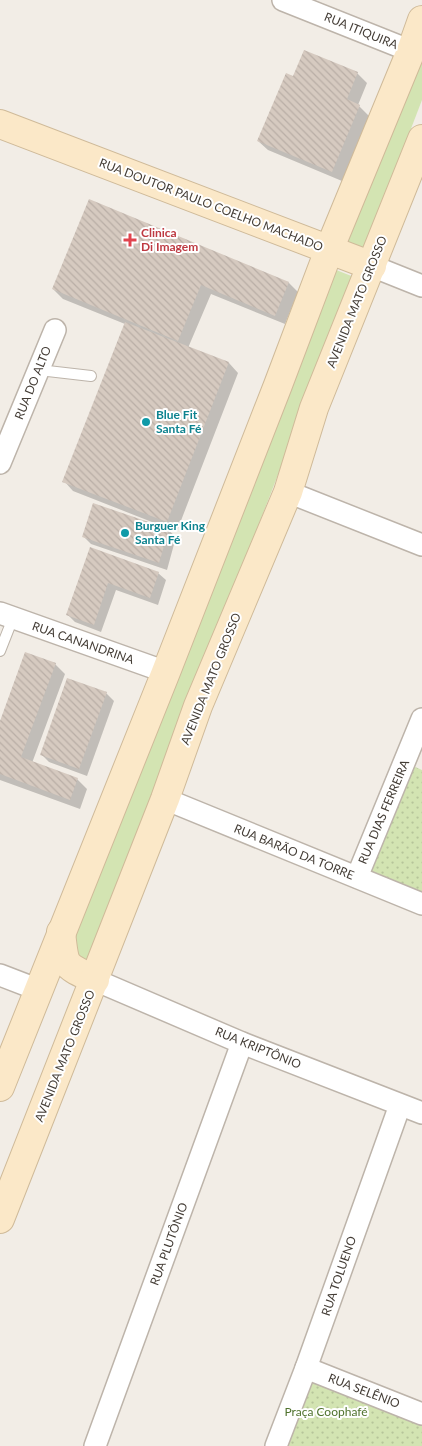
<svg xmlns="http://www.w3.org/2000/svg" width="422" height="1446" font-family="Lato,sans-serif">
  <defs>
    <pattern id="park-dots" width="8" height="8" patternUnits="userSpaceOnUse" patternTransform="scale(1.25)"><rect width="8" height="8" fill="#d3e4b2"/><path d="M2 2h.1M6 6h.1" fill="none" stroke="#b6c49a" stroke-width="1.8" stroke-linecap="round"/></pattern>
    <pattern id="building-back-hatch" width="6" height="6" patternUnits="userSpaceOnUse" patternTransform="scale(1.25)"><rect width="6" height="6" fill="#d6cac0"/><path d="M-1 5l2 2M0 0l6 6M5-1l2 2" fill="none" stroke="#b9aea6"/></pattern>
  </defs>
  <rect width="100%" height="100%" fill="#f2ede6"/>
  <g fill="#d3e4b2">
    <path d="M422 39V100L356 272 332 263Z"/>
    <path d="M331 268 354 277 269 498 81 979 55 968Z"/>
  </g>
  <g fill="url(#park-dots)">
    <path d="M404 762 422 770V904L357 877Z"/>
    <path d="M306 1368 422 1414V1446H276Z"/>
  </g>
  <g fill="#0003">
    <path d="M357 73 367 83 358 105 369 116 342 181 268 150 258 141 294 77Z"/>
    <path d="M90 201 289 283 298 292 285 324 211 294 188 348 229 363 238 373 177 531 165 527 176 537 167 570 91 544 83 536 157 526V524L73 491 64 481 125 324 63 299 53 289Z"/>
    <path d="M91 549 158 573 166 580 158 605 116 590 101 632 75 622 68 615Z"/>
    <path d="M55 664 65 674 32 763 77 779 87 789 80 809 0 780V724Z"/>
    <path d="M106 693 114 701 87 776 49 762 41 754Z"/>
  </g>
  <g fill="url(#building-back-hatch)">
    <path d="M304 50 358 72 347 99 360 105 332 172 257 141 286 73 293 76Z"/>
    <path d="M89 199 289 282 275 316 201 285 178 341 52 289Z"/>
    <path d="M125 322 229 362 167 522 62 482Z"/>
    <path d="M93 503 169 529 159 563 82 537Z"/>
    <path d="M90 547 159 572 150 598 108 583 94 625 66 615Z"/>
    <path d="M25 652 56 663 21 757 78 778 70 800 0 774V721Z"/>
    <path d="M67 678 107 692 79 769 40 755Z"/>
  </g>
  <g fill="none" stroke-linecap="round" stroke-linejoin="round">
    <g stroke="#bdb4aa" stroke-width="12">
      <g id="lane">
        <path d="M39 370 91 376"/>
        <path d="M0 651 13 618"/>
      </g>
    </g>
    <g stroke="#bdb4aa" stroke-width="24">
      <g id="street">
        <path d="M283 0 411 51"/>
        <path d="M372 266 422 286"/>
        <path d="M0 463 55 330"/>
        <path d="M288 492 422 545"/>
        <path d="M0 613 166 672"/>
        <path d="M165 799 422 904"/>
        <path d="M357 877 422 719"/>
        <path d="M0 975 39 990"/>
        <path d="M95 980 242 1043 422 1113"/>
        <path d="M306 1368 422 1414"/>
        <path d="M95 1446 242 1043"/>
        <path d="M276 1446 306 1368 400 1105"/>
      </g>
    </g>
    <g stroke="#cfba99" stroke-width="30">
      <g id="secondary">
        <path d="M0 124 372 266"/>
        <path d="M61 932C65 968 63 964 95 980"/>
        <path d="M0 1087 166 672 278 385 329 250 411 51 422 20"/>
        <path d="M0 1219 165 799 198 706 288 492 314 408 422 139"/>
      </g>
    </g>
    <use href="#lane" stroke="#fff" stroke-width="10"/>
    <use href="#street" stroke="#fff" stroke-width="21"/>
    <use href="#secondary" stroke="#fbe8c8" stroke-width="28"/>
  </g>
  <path fill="#e0444e" stroke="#fff" stroke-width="2" d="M127.5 232.5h5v5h5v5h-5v5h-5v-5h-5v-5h5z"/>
  <g fill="#0f9aa8" stroke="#fff" stroke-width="2">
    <circle cx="146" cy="422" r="5"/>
    <circle cx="125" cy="533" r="5"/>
  </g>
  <g text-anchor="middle" stroke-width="4" stroke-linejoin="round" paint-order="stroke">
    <g font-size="12" fill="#443d36" stroke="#fff">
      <text transform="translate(361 31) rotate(22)" y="4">RUA ITIQUIRA</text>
      <text transform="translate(211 205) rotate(21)" y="4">RUA DOUTOR PAULO COELHO MACHADO</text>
      <text transform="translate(357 302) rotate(-68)" y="4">AVENIDA MATO GROSSO</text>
      <text transform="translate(33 383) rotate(-68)" y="4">RUA DO ALTO</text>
      <text transform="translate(83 643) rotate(19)" y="4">RUA CANANDRINA</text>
      <text transform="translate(211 679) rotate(-68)" y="4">AVENIDA MATO GROSSO</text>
      <text transform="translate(384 812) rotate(-67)" y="4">RUA DIAS FERREIRA</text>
      <text transform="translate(294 852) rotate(22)" y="4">RUA BARÃO DA TORRE</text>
      <text transform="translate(258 1048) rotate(22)" y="4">RUA KRIPTÔNIO</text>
      <text transform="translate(65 1056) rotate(-68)" y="4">AVENIDA MATO GROSSO</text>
      <text transform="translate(169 1244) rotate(-70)" y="4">RUA PLUTÔNIO</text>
      <text transform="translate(339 1276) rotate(-71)" y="4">RUA TOLUENO</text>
      <text transform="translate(364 1391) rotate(21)" y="4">RUA SELÊNIO</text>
    </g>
    <g font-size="12" font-weight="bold" fill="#be3a42" stroke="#fff" text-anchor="start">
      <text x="141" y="237">Clinica<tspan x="141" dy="14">Di Imagem</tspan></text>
    </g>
    <g font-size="12" font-weight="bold" fill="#0d838f" stroke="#fff" text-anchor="start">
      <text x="156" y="419">Blue Fit<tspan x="156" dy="14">Santa Fé</tspan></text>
      <text x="135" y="530">Burguer King<tspan x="135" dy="14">Santa Fé</tspan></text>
    </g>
    <g font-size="12" fill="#4f722d" stroke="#fff">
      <text x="326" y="1416">Praça Coophafé</text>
    </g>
  </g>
</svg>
